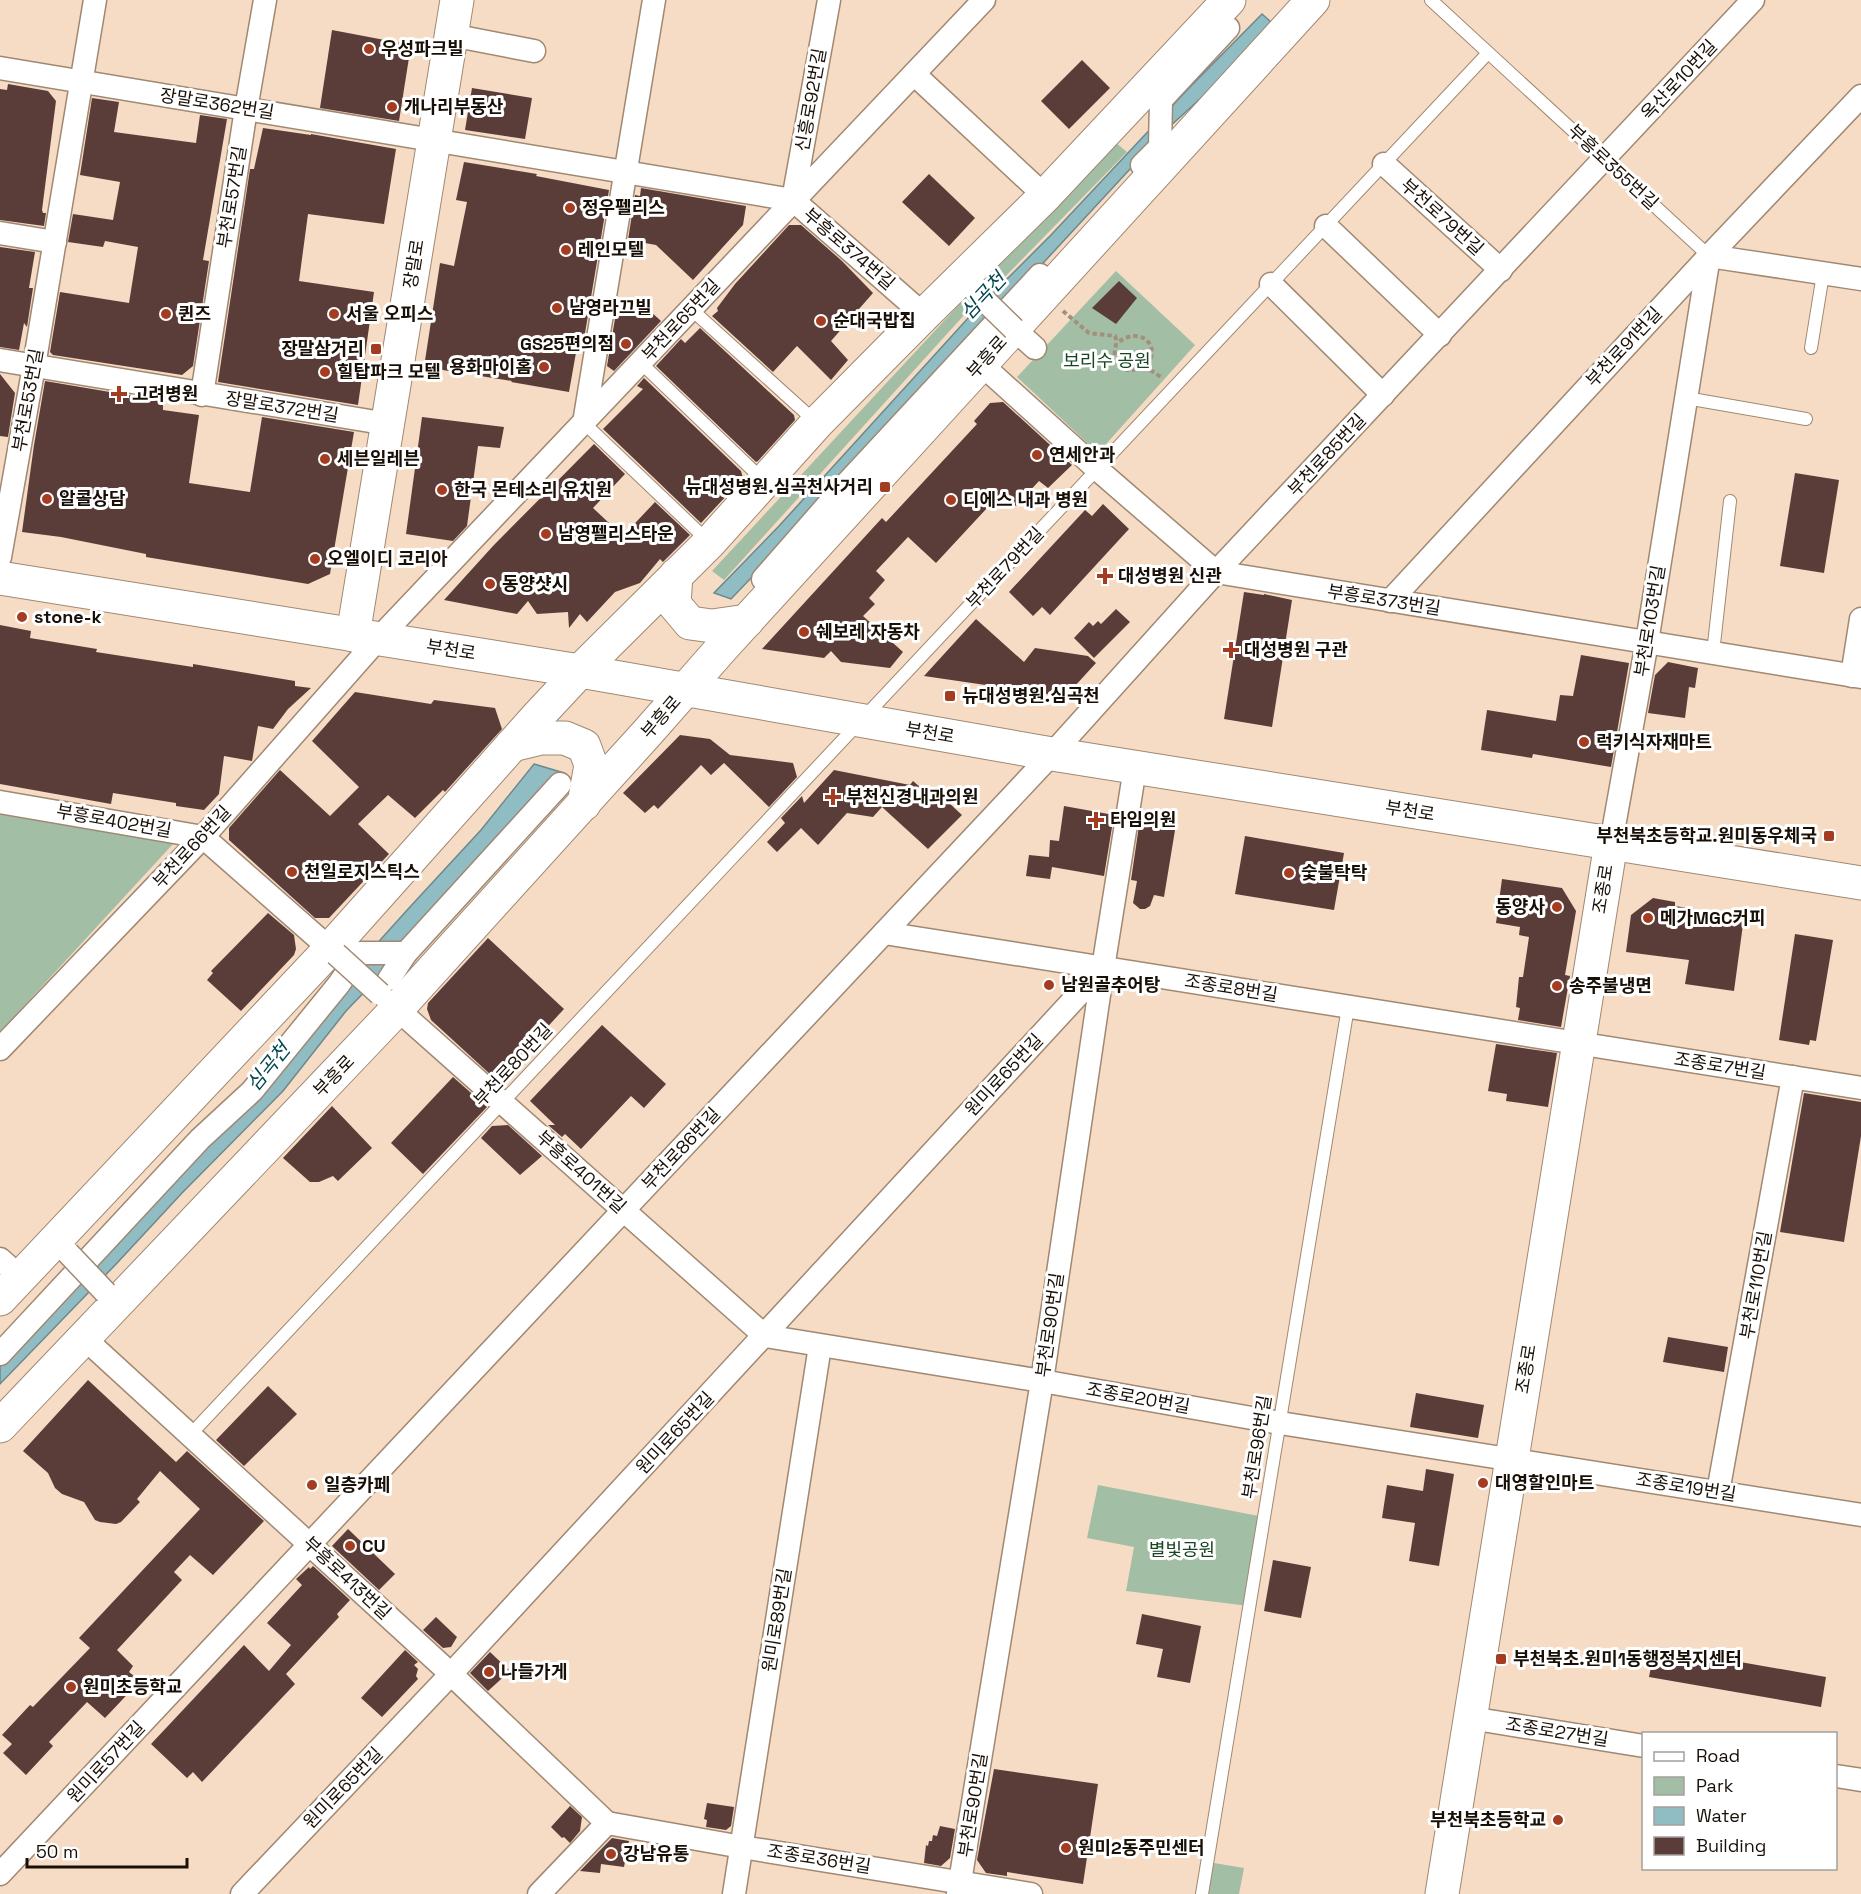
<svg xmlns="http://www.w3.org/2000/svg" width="1861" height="1894" font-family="'Space Grotesk','Noto Sans KR',sans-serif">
  <rect width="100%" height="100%" fill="#f6dcc5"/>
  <g fill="#a2bfa5">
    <path d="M1115 142 1127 152 994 288 985 280Z"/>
    <path d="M1116 271 1195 345 1098 453 1017 377Z"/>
    <path d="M968 295 975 303 724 580 712 571Z"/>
    <path d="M0 812 173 844 0 1032Z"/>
    <path d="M1098 1485 1264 1517 1249 1606 1126 1591 1134 1547 1087 1538Z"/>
    <path d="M1208 1862 1244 1868 1239 1894H1202Z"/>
  </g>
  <g fill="#90bcc3" stroke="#6c888b" stroke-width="1.5">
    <path d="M1262 14 1272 23 1211 89 1167 129 775 553 731 599 714 593 779 526 970 316 1051 235 1187 90Z"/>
    <path d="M534 764 564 773 516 831 408 947 346 1011 283 1091 182 1193 118 1262 0 1384V1362L409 908 481 830Z"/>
  </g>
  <g fill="#5a3d39">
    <path d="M332 30 411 45 399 121 320 108Z"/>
    <path d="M1082 60 1110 88 1069 129 1041 101Z"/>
    <path d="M8 84 48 91 56 101 42 210 43 213H46L44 226 0 220V89L7 90Z"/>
    <path d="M472 88 532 98 525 139 465 130Z"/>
    <path d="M92 98 119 102 114 132 196 143 200 115 227 119 203 260 209 261 193 366 182 375 53 355 50 352 60 292 129 303 138 247 105 241 103 247 68 242 73 214 113 220 120 182 80 175Z"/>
    <path d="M263 128 311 135V134L396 149 384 224 308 214 299 281 374 292 358 405 218 382 250 169H254Z"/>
    <path d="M464 162 537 174 536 176 609 190 582 351 577 347 569 392 511 382 512 381 424 367 440 263 454 266 467 202 456 200Z"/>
    <path d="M929 174 975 218 949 246 902 202Z"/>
    <path d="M641 188 746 206 743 225 693 280 656 245 628 240 635 195 640 196Z"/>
    <path d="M789 225H801L842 261 873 293 831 341 848 360 831 380 797 346 773 372 712 316 718 311 717 308 735 284Z"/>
    <path d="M0 247 35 252 29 288H33L27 327 24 323 19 350 0 347Z"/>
    <path d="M1119 281 1137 298 1116 324 1092 308Z"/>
    <path d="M617 307 649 310 661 321 614 371 607 366Z"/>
    <path d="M700 328 794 415 795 420 758 461 756 462 656 366 681 339 685 343Z"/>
    <path d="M0 374 15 393 8 437 0 436Z"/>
    <path d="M644 378 741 471 743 478 701 523 603 429 643 389 637 386Z"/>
    <path d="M45 381 163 401V410L199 415 189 483 250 492 262 417 354 432 330 574 308 584 146 557V554L61 537 22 532 34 445Z"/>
    <path d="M1003 402 1072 465 1048 488 1039 481 1016 506 1001 493 936 563 908 537 876 571 885 580 869 598 875 604 863 616 903 652 890 668 841 662 831 651 824 658 762 649 882 518 886 522 977 424 974 421 990 403Z"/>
    <path d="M422 417 504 427 500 448 478 446 467 526 453 541 406 534Z"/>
    <path d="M594 444 625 474 593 508 623 536 655 502 690 535 663 562 660 559 640 583 615 592 587 622 580 614 569 628 568 612 537 614 528 601 517 614 444 600 493 546Z"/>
    <path d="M1795 473 1839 480 1824 573 1780 566Z"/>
    <path d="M1103 504 1129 529 1050 615 1042 607 1033 616 1009 592 1085 510 1092 516Z"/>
    <path d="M1244 592 1264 595V594L1292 600 1272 727 1224 719Z"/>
    <path d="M1116 609 1130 622 1094 658 1074 638 1089 622 1093 626 1098 621 1101 624Z"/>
    <path d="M976 619 1024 662 1035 648 1088 656 1096 663 1074 687 1053 695 924 676Z"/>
    <path d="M0 625 31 631 30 638 97 649 96 652 193 667V664L295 681V686L311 688 288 709 273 729 258 726 252 761 224 756 219 794 204 810 176 806V803L113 793 111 804 0 784Z"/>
    <path d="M1581 655 1629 663 1611 767 1533 754 1532 758 1481 750 1487 710 1556 721 1560 695 1573 696Z"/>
    <path d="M1668 662 1698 668 1695 688 1689 687 1685 718 1648 713 1655 675Z"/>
    <path d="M355 692 431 704 434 700 495 708 502 729 445 792 443 790 415 818 388 795 358 824 389 854 329 918H315L229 840V828L280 770 330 816 359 787 312 741Z"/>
    <path d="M680 735 710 739 730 755 793 763 797 777 769 807 724 763 711 775 701 765 658 809 654 805 645 813 623 793Z"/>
    <path d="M834 770 910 785 913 781 920 787 934 789 962 815 928 849 882 807 873 817 847 813 818 845 801 828 777 852 767 842 785 823 781 818 802 796 804 803Z"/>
    <path d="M1064 806 1114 815 1104 876 1052 867 1050 879 1026 876 1029 855 1049 857 1050 840 1059 841Z"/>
    <path d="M1140 819 1176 824 1164 897 1154 895 1150 906 1145 909H1140L1133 903 1137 881 1131 880Z"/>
    <path d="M1245 836 1344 853 1334 910 1235 894Z"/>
    <path d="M1502 879 1562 888 1576 911 1565 975 1570 976 1561 1027 1518 1020 1520 1008 1516 1007 1519 977H1523L1529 937 1519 935 1520 927 1496 923Z"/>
    <path d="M1653 898 1675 902V906L1744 917 1734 991 1685 984 1689 960 1626 952 1631 915Z"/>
    <path d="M268 913 294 935 296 949 294 955 241 1011 207 980 213 973 211 971Z"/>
    <path d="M1795 934 1833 940 1816 1041 1810 1040 1809 1045 1779 1040Z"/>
    <path d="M488 938 564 1009 504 1074 491 1075 431 1020 427 1009 428 1003Z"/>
    <path d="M602 1025 666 1084 644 1108 631 1096 581 1149 565 1134 562 1137 548 1125H555L530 1101Z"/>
    <path d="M1496 1044 1557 1053 1548 1107 1506 1101 1507 1094 1488 1091Z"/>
    <path d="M453 1077 487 1107 423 1174 391 1143Z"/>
    <path d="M1804 1093 1861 1102V1136L1844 1242 1780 1232Z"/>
    <path d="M332 1106 372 1148 338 1181 333 1176 319 1182H310L283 1158Z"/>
    <path d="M508 1125 542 1156 520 1175 481 1138 492 1126Z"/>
    <path d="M1668 1337 1728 1347 1724 1372 1663 1362Z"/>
    <path d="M88 1380 176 1462 187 1451 264 1521 213 1575 190 1555 174 1572 182 1580 117 1650 133 1666 129 1672 140 1681 105 1718 87 1702 49 1742 53 1746 26 1775 3 1753 12 1744 2 1735 30 1705 33 1707 90 1648 79 1638 200 1509 160 1471 137 1499 140 1502 121 1522 116 1524 100 1522 95 1520 84 1502 62 1494 55 1488 48 1473 23 1451Z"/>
    <path d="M268 1386 297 1414 244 1466 216 1440Z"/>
    <path d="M1416 1393 1484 1405 1478 1438 1410 1427Z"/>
    <path d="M1426 1469 1454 1474 1439 1566 1409 1561 1415 1523 1382 1518 1387 1485 1423 1491Z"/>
    <path d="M348 1529 395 1574 379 1590 332 1546Z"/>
    <path d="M1273 1560 1311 1567 1301 1618 1264 1611Z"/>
    <path d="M313 1566 350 1600 337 1614 339 1617 286 1674 295 1684 202 1782 193 1772 187 1778 151 1744 244 1645 269 1671 291 1645 267 1623 302 1585 296 1579 309 1567 310 1569Z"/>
    <path d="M1142 1614 1201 1626 1190 1683 1157 1677 1163 1649 1136 1644Z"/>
    <path d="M436 1617 457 1637 451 1647 443 1648 423 1630Z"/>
    <path d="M1655 1647 1826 1677 1821 1707 1649 1677Z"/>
    <path d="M405 1650 418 1662 414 1665 418 1669 416 1676 418 1679 382 1717 361 1698Z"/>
    <path d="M490 1652 510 1671 488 1691 470 1673Z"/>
    <path d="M994 1769 1098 1784 1083 1884 1007 1872V1876L986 1873 977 1860Z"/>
    <path d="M707 1803 734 1807 731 1826 726 1830 706 1827 707 1820 704 1819Z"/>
    <path d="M570 1806 582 1817 580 1831 570 1843 564 1837 562 1838 551 1827Z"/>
    <path d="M940 1826 955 1829 950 1858 941 1866 924 1863 926 1845 928 1846 929 1841H932L933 1835 937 1836Z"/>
    <path d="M612 1838 629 1841 624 1867 601 1864 600 1873 580 1871Z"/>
  </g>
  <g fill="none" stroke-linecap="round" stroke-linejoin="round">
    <g stroke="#a08872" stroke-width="14">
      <g id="lane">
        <path d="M1431 0 1709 256"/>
        <path d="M691 309 817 423"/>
        <path d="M1811 348 1823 274"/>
        <path d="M641 363 763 480"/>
        <path d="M1686 398 1806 419"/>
        <path d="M584 423 709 542"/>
        <path d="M1713 653 1730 501"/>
        <path d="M191 1434 1488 53"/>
        <path d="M1202 1894 1348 1007"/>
      </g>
    </g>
    <g stroke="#a08872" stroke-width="25">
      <g id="street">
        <path d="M451 35 534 51"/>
        <path d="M0 68 793 200 924 315"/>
        <path d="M914 74 1045 196"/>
        <path d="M1384 164 1501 270"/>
        <path d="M1142 165 1160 147 1161 100 1228 28"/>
        <path d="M793 200 829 0"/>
        <path d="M1326 226 1440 335"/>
        <path d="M0 233 55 242"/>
        <path d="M1271 284 1383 395"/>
        <path d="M1014 329 1035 348"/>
        <path d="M0 360 388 424"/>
        <path d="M981 364 1097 469 1216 572 1861 677"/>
        <path d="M202 395 246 109 265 0"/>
        <path d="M584 423 654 0"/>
        <path d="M0 557 34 366 95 0"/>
        <path d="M763 579 847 483 1040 275"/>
        <path d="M1390 601 1709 256 1861 96"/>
        <path d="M1852 676 1861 619"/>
        <path d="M0 802 203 837 336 954"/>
        <path d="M1611 843 1647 642 1709 256 1861 279"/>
        <path d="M884 933 1861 1088"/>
        <path d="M389 979 406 953 560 784"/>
        <path d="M388 1001 765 1336 1042 1381 1280 1423 1861 1515"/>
        <path d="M0 1049 203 837 378 639 984 0"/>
        <path d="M0 1259 20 1277"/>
        <path d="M84 1338 451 1674 607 1823"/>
        <path d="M0 1354 200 1139 252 1091 339 984 360 953H406"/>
        <path d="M1718 1492 1793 1077"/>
        <path d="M1470 1718 1644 1746"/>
        <path d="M1836 1776 1861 1780"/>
        <path d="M607 1823 742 1847 1031 1894"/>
        <path d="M0 1874 1052 754 1216 572 1753 0"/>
        <path d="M242 1894 451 1674 1103 968"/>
        <path d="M539 1894 607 1823"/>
        <path d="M734 1894 820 1346"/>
        <path d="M958 1894 1042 1381 1103 968 1135 768"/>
      </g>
    </g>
    <g stroke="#a08872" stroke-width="35">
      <g id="secondary">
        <path d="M676 575 674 604 690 623 712 626 747 621"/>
        <path d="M353 635 457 0"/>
        <path d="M512 745 541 738H565L584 746 591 765 584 804"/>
        <path d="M0 1299 330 949 538 716 580 671 710 542 817 423 924 315 1045 196 1229 0"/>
        <path d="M0 1426 397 1009 648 732 721 649 1313 0"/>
        <path d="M1442 1894 1611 843"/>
      </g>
    </g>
    <g stroke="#a08872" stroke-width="35">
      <path id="primary" d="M0 578 580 671 1052 754 1861 883"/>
    </g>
    <g stroke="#a38f7e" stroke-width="4" stroke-dasharray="4.5 3" stroke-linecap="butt">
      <path d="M1063 311 1089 333 1115 336C1119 345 1111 352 1117 362 1121 368 1125 371 1132 370 1169 364 1149 319 1117 343"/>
      <path d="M1144 366 1161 377"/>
    </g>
    <use href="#lane" stroke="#fff" stroke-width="12"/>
    <use href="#street" stroke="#fff" stroke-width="22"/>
    <use href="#secondary" stroke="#fff" stroke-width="33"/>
    <use href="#primary" stroke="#fff" stroke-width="33"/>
    <g stroke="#a08872" stroke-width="25" stroke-linecap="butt">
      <g id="street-bridge">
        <path d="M976 292 1014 329"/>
        <path d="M336 954 380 994"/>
        <path d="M68 1253 106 1293"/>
      </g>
    </g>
    <use href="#street-bridge" stroke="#fff" stroke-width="22"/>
  </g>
  <g fill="#a43c21" stroke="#fff" stroke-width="2">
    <circle cx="369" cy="49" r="6"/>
    <circle cx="392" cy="107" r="6"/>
    <circle cx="570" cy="208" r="6"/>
    <circle cx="566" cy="250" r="6"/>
    <circle cx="557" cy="308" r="6"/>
    <circle cx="166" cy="314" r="6"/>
    <circle cx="334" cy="314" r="6"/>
    <circle cx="821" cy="321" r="6"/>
    <circle cx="626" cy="344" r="6"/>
    <rect x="370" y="343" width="12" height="12" rx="3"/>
    <circle cx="544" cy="367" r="6"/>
    <circle cx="325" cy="372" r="6"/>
    <path d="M116 385h6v6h6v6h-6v6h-6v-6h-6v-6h6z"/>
    <circle cx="1037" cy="455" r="6"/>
    <circle cx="325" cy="459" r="6"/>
    <rect x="879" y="481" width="12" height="12" rx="3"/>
    <circle cx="442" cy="490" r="6"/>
    <circle cx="47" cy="499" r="6"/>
    <circle cx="951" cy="500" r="6"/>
    <circle cx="546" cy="534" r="6"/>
    <circle cx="315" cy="559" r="6"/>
    <path d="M1102 567h6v6h6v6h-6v6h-6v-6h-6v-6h6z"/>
    <circle cx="490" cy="584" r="6"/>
    <circle cx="22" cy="617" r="6"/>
    <circle cx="804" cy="632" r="6"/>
    <path d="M1228 641h6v6h6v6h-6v6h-6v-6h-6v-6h6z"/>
    <rect x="944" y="690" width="12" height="12" rx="3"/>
    <circle cx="1584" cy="742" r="6"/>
    <path d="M830 788h6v6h6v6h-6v6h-6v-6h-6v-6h6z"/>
    <path d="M1093 811h6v6h6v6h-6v6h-6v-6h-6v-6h6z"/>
    <rect x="1823" y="830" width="12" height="12" rx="3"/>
    <circle cx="292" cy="872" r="6"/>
    <circle cx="1289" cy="873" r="6"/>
    <circle cx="1557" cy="907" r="6"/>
    <circle cx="1648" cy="918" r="6"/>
    <circle cx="1049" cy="985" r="6"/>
    <circle cx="1557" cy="986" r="6"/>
    <circle cx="1483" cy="1483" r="6"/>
    <circle cx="312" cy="1485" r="6"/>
    <circle cx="350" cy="1546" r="6"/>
    <rect x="1495" y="1653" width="12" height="12" rx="3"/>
    <circle cx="489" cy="1672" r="6"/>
    <circle cx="71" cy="1687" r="6"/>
    <circle cx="1558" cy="1820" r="6"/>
    <circle cx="1066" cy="1848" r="6"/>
    <circle cx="611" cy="1854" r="6"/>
  </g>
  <g text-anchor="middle" stroke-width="6" stroke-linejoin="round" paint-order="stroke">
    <g font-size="18" font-weight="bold" fill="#180f07" stroke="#fff" text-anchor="start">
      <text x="381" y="55">우성파크빌</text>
      <text x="404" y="113">개나리부동산</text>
      <text x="582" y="214">정우펠리스</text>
      <text x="578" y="256">레인모텔</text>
      <text x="569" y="314">남영라끄빌</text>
      <text x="178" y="320">퀸즈</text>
      <text x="346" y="320">서울 오피스</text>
      <text x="833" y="327">순대국밥집</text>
      <text x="614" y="350" text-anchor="end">GS25편의점</text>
      <text x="364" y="355" text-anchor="end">장말삼거리</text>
      <text x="532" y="373" text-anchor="end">용화마이홈</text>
      <text x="337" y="378">힐탑파크 모텔</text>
      <text x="132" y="400">고려병원</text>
      <text x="1049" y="461">연세안과</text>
      <text x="337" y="465">세븐일레븐</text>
      <text x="873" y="493" text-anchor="end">뉴대성병원.심곡천사거리</text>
      <text x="454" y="496">한국 몬테소리 유치원</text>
      <text x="59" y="505">알콜상담</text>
      <text x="963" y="506">디에스 내과 병원</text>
      <text x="558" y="540">남영펠리스타운</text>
      <text x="327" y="565">오엘이디 코리아</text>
      <text x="1118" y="582">대성병원 신관</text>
      <text x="502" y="590">동양샷시</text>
      <text x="34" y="623">stone-k</text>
      <text x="816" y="638">쉐보레 자동차</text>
      <text x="1244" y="656">대성병원 구관</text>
      <text x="962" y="702">뉴대성병원.심곡천</text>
      <text x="1596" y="748">럭키식자재마트</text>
      <text x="846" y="803">부천신경내과의원</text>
      <text x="1110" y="826">타임의원</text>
      <text x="1817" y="842" text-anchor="end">부천북초등학교.원미동우체국</text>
      <text x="304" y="878">천일로지스틱스</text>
      <text x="1301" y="879">숯불탁탁</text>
      <text x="1545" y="913" text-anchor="end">동양사</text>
      <text x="1660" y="924">메가MGC커피</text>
      <text x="1061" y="991">남원골추어탕</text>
      <text x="1569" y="992">송주불냉면</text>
      <text x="1495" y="1489">대영할인마트</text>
      <text x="324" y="1491">일층카페</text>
      <text x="362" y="1552">CU</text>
      <text x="1513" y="1665">부천북초.원미1동행정복지센터</text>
      <text x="501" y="1678">나들가게</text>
      <text x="83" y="1693">원미초등학교</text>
      <text x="1546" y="1826" text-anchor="end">부천북초등학교</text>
      <text x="1078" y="1854">원미2동주민센터</text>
      <text x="623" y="1860">강남유통</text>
    </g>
    <g font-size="18" fill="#180f07" stroke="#fff">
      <text transform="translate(1679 80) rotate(-47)" y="6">옥산로10번길</text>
      <text transform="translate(811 100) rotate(-80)" y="6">신흥로92번길</text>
      <text transform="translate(217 104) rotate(9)" y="6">장말로362번길</text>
      <text transform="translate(1613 167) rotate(43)" y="6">부흥로355번길</text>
      <text transform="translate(232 197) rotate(-81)" y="6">부천로57번길</text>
      <text transform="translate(1442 217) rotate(42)" y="6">부천로79번길</text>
      <text transform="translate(849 249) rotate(41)" y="6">부흥로374번길</text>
      <text transform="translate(414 264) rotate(-81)" y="6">장말로</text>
      <text transform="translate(681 320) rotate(-47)" y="6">부천로65번길</text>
      <text transform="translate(1624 347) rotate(-47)" y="6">부천로91번길</text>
      <text transform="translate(987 357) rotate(-48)" y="6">부흥로</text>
      <text transform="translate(28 400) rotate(-80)" y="6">부천로53번길</text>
      <text transform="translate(282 407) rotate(9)" y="6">장말로372번길</text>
      <text transform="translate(1327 455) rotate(-47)" y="6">부천로85번길</text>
      <text transform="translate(1005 568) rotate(-47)" y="6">부천로79번길</text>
      <text transform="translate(1384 600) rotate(9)" y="6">부흥로373번길</text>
      <text transform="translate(1650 621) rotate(-81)" y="6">부천로103번길</text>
      <text transform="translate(451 650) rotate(9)" y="6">부천로</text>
      <text transform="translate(661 717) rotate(-49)" y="6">부흥로</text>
      <text transform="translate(930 733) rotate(10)" y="6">부천로</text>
      <text transform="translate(1410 811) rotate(9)" y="6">부천로</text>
      <text transform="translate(114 821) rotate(10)" y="6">부흥로402번길</text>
      <text transform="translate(192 847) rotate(-47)" y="6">부천로66번길</text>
      <text transform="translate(1603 889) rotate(-81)" y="6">조종로</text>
      <text transform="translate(1231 988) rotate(9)" y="6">조종로8번길</text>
      <text transform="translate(513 1065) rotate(-47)" y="6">부천로80번길</text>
      <text transform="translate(1720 1066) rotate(9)" y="6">조종로7번길</text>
      <text transform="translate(1004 1075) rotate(-47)" y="6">원미로65번길</text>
      <text transform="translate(334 1076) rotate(-46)" y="6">부흥로</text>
      <text transform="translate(681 1149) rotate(-47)" y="6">부천로86번길</text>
      <text transform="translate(581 1172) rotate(42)" y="6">부흥로401번길</text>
      <text transform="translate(1756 1285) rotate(-80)" y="6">부천로110번길</text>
      <text transform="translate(1050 1325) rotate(-82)" y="6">부천로90번길</text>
      <text transform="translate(1526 1369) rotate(-81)" y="6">조종로</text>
      <text transform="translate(1138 1398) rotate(10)" y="6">조종로20번길</text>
      <text transform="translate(675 1433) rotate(-47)" y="6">원미로65번길</text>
      <text transform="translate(1257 1447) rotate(-81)" y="6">부천로96번길</text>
      <text transform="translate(1686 1487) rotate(9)" y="6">조종로19번길</text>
      <text transform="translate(347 1578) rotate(43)" y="6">부흥로413번길</text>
      <text transform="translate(777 1620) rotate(-81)" y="6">원미로89번길</text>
      <text transform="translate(1557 1732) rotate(9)" y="6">조종로27번길</text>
      <text transform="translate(106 1762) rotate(-47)" y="6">원미로57번길</text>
      <text transform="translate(343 1788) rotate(-46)" y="6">원미로65번길</text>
      <text transform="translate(973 1805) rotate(-81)" y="6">부천로90번길</text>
      <text transform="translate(819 1859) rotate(9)" y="6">조종로36번길</text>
    </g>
    <g font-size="18" fill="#174522" stroke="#fff">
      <text x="1107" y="367">보리수 공원</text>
      <text x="1182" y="1556">별빛공원</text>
    </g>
    <g font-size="20" font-style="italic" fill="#00464e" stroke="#fff">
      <text transform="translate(983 296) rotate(-47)" y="7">심곡천</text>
      <text transform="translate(268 1067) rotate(-51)" y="7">심곡천</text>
    </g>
  </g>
  <rect x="1642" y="1732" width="195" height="138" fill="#ffffff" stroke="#a39f9c" stroke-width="1.5"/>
  <rect x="1654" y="1752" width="30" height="9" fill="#ffffff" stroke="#a39f9c" stroke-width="1.5"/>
  <text x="1696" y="1762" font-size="18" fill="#180f07">Road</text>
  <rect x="1654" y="1777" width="30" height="18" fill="#a2bfa5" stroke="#a39f9c" stroke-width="1.5"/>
  <text x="1696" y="1792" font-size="18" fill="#180f07">Park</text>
  <rect x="1654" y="1807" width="30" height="18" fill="#90bcc3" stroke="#a39f9c" stroke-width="1.5"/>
  <text x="1696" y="1822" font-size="18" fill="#180f07">Water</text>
  <rect x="1654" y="1837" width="30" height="18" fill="#5a3d39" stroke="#a39f9c" stroke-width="1.5"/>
  <text x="1696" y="1852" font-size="18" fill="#180f07">Building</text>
  <path d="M27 1858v9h160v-9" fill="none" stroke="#180f07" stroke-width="3"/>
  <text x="36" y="1858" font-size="18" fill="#180f07" stroke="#ffffff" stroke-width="4.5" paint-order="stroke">50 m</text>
</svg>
